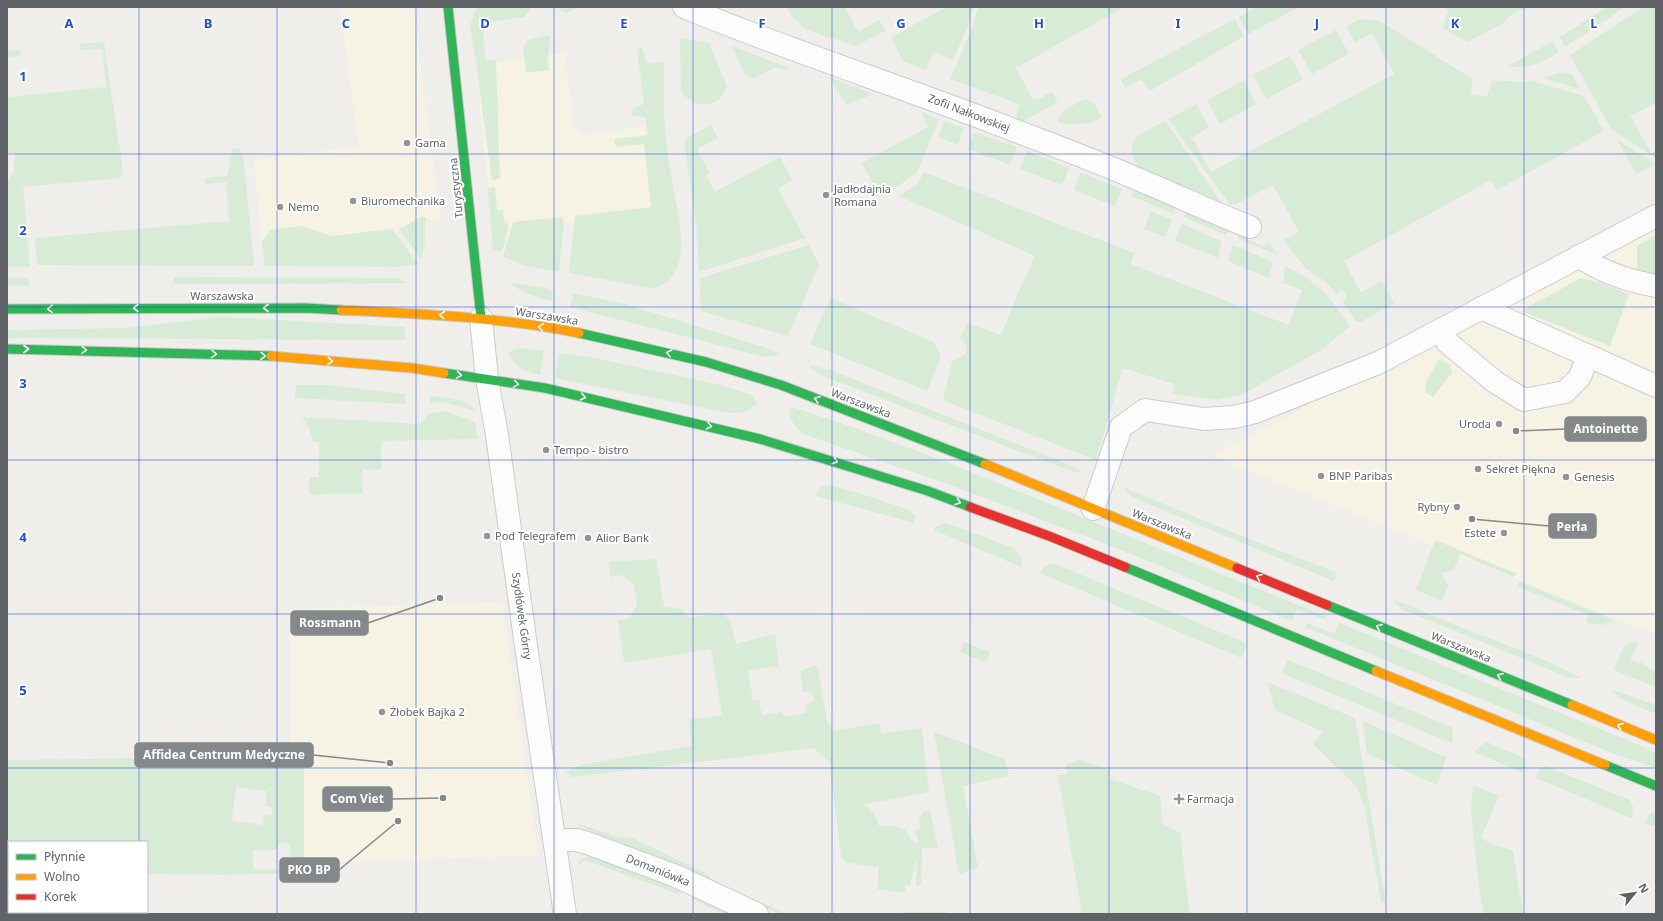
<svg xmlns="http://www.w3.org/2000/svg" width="1663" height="921" font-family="'Noto Sans',sans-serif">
  <rect width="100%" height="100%" fill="#efeeea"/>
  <g fill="#f7f3e4">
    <path d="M340 7H413L440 218 427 220 425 217 399 228 332 236 302 226 271 230 262 241 254 160 359 146Z"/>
    <path d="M565 53 573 125 583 135 644 127 656 211 493 231 476 65Z"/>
    <path d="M1656 217V635L1212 456Z"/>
    <path d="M502 602 538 856 291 863 290 609Z"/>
  </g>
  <g fill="#d8ebd6" fill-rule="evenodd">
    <path d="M479 7H530V10L524 17 483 23 485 60H496L500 179 492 180 475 56 470 26 475 10Z"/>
    <path d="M560 7H578L567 13 560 10Z"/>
    <path d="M787 7H845L858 32 879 20 885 31 856 46 804 29 796 19 792 18Z"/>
    <path d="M947 7H973L968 26 953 60 934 52 926 70 903 61 891 37Z"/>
    <path d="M978 7H1124L1016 68 1034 101 1052 92 1058 102 1020 123 1015 121 1019 104 950 79 973 27Z"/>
    <path d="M1256 7H1300L1248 34 1239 17Z"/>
    <path d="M1444 7H1526L1509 16 1504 23 1467 42 1443 28 1448 10Z"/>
    <path d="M1607 7H1625L1565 47 1560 37Z"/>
    <path d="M1643 7H1656V103L1630 116 1651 153 1656 151V158L1611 129 1570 55Z"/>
    <path d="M1235 19 1244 36 1150 91 1142 79 1125 88 1121 79Z"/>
    <path d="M1360 19 1380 21 1461 72 1473 78 1471 94 1487 97 1492 80 1523 82 1532 81 1584 96 1604 131 1497 190 1491 180 1344 261 1361 293 1382 281 1394 303 1361 322 1356 321 1342 301 1347 297 1342 290 1336 294 1326 282 1305 268 1284 240 1299 232 1273 185 1236 204 1230 205 1168 119 1196 104 1209 127 1192 138 1211 172 1394 74 1372 33 1355 42 1346 26Z"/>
    <path d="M1336 30 1349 54 1312 74 1298 50Z"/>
    <path d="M548 35 551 37 548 56 549 70 526 73 523 48 528 40Z"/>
    <path d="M680 38 709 43 727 86C725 89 724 93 721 97 709 111 690 104 681 91Z"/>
    <path d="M1553 41 1559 52C1546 62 1525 70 1508 66Z"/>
    <path d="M104 42 123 172 120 178 23 187 29 249V267H7V182L14 172 15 153H7V97L106 87 102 49 81 50 80 44Z"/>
    <path d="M732 46 789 68 787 70 776 67 754 78 744 74Z"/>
    <path d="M642 48 647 64 664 62C665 83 663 105 665 126 666 144 669 163 672 181 677 210 698 282 651 288L569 273 575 216 651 207 644 144 616 147 614 139 648 135 645 117 631 115 633 108 644 104 637 49Z"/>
    <path d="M20 50 21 56 7 57V51Z"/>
    <path d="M1290 56 1303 79 1266 99 1253 75Z"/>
    <path d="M1559 73 1572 74 1580 89 1542 78Z"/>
    <path d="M829 77 873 94 846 105Z"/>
    <path d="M1244 80 1256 104 1220 124 1207 100Z"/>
    <path d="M1085 99 1095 104 1102 118C1087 125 1073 126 1057 122L1064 110Z"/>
    <path d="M921 112 939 119 917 172 901 184 879 196 862 163 928 127Z"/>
    <path d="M945 121 964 128 958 145 938 137Z"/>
    <path d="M1166 121 1224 207 1143 172C1134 163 1126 147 1138 136 1143 131 1159 125 1166 121Z"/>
    <path d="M711 125 718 138 697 149 710 173 706 175 715 192 780 157 792 180 778 189 805 238 699 272 697 231 684 141 689 137Z"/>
    <path d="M974 132 1017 147 1010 165 968 149Z"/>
    <path d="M1617 140 1656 164 1636 174Z"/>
    <path d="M233 148 239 149 244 161 254 266 37 265 35 238 229 221 226 182 205 184V178L227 176Z"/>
    <path d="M1027 151 1069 168 1062 185 1020 169Z"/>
    <path d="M924 172 1134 253 1131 264 1289 325 1302 290 1283 283 1285 266 1306 277 1327 295 1350 326 1321 350 1241 395 1217 400 1173 394 1174 384 1123 368 1096 460 943 400 952 361 966 354C968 347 965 342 960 338L967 323 1001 335 1015 300 1035 256 899 196 918 183Z"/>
    <path d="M1080 172 1122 189 1115 206 1074 190Z"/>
    <path d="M495 187 497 210H503L505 224 509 223 504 245 501 251H493L488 188Z"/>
    <path d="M1134 189 1176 208 1174 214 1131 196Z"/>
    <path d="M1151 211 1172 220 1165 237 1144 229Z"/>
    <path d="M1186 212 1228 231 1226 235 1184 217Z"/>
    <path d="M420 217H425L427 220 425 221V245L421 259 399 228 409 224Z"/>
    <path d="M562 217 564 221 559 272 526 266 503 257 513 222Z"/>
    <path d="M1182 224 1221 241 1218 258 1175 241Z"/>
    <path d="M302 226 332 236 392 229 418 264 397 267 265 266 262 241 271 230Z"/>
    <path d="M1238 235 1263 246 1268 243 1280 256 1237 238Z"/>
    <path d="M1656 235V277L1637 273V246Z"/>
    <path d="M809 245 819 265 788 336 701 311 700 278Z"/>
    <path d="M1233 245 1273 262 1269 278 1228 261Z"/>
    <path d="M173 277 397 278 406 283 173 284Z"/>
    <path d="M7 278H28L29 285 7 286Z"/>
    <path d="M1581 278 1598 282 1629 294 1610 346 1521 311Z"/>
    <path d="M509 282 550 289 553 294 552 301C536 298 522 293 509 282Z"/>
    <path d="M573 293 625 304 764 347 780 354 775 356 765 357 570 307Z"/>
    <path d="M830 298 934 342 941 356 927 391 810 344Z"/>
    <path d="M221 317 405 327V340L7 338V330L126 328Z"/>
    <path d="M520 348 544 351 540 375C526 372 516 369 509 355 511 349 514 349 520 348Z"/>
    <path d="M559 353 591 357 724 386 752 395 757 403C745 414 740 414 724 412L555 378Z"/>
    <path d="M1439 359 1450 365 1452 373 1433 397 1425 392 1426 383Z"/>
    <path d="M809 365 830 370 1058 460 1085 473 1073 472 823 376 816 372Z"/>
    <path d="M296 385H328L405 394V404L295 398Z"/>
    <path d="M431 396C447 398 466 398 477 411L446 403 430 402Z"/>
    <path d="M792 407 855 428 949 463 1327 617 1326 620 1297 609 1292 621 1119 549 945 483 803 434C795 426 790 421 789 410Z"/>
    <path d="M445 411 475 422 477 439 381 441V469L362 470 363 493 309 495V477H319V442H313L310 430 302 417 418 424 422 422 428 414Z"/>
    <path d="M826 485 859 493 909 510 915 516 914 523 816 496 819 488Z"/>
    <path d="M1123 487 1239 535 1335 572 1336 576 1334 581 1134 498 1126 492Z"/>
    <path d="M946 523 1014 548 1022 559 1021 567 934 530 937 526Z"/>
    <path d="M1435 540 1517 574 1513 577 1460 554 1454 569 1441 574 1448 585 1442 601 1416 590Z"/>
    <path d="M656 559 664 607 683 609 687 617 723 614 731 621 736 644 775 634 780 674 778 666 748 671 753 701 759 700 762 715 782 712 784 717 807 713 805 704 811 703 814 700 812 694 809 691 803 692 800 671 817 665 827 720 833 731 880 723 881 734 922 728 929 792 861 805C874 808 875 815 879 826L891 825 906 830C909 837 911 842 919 843L915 831 920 828 919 820 923 812 930 809 938 848H922L921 885H916L917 855 910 885H905V893L877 889 879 867 848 863 842 859 829 762 814 748 573 777 565 772 580 765 692 746 689 720 722 715 711 649 624 663 618 620 628 619 637 606 634 585 622 575 611 577 608 562Z"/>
    <path d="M1050 564H1055L1244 642 1246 648 1241 658 1040 573 1043 569Z"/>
    <path d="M1520 582 1614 620 1602 625 1586 623 1589 615 1519 587 1517 584Z"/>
    <path d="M1393 600C1415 606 1434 617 1455 625 1498 642 1541 656 1581 678H1570L1401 609Z"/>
    <path d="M1307 623 1334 634 1339 623 1639 745 1656 753V768L1615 754 1305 627Z"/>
    <path d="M964 642 990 652 986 663 960 652Z"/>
    <path d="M1632 642 1638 643 1630 660 1639 663 1641 662 1643 665 1656 671V687L1614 670 1623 648Z"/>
    <path d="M1288 660 1452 727 1453 736 1452 743 1282 673Z"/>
    <path d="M1267 682 1355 718 1386 903H1381L1365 810 1357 787 1312 743 1324 732 1275 710Z"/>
    <path d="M1612 690 1656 705V714L1621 699Z"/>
    <path d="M1363 721 1446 757 1437 785 1367 754Z"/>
    <path d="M934 732 1005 759 1009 776 963 786 978 868 959 874Z"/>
    <path d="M1487 742 1524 758 1526 761 1523 773 1474 752 1480 746Z"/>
    <path d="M234 757 276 758 304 760V857L306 870H291L290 843H278L277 850H253V869L285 870 284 873 230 875 147 874V842H9V873H7V760ZM236 787 267 791 266 806 272 807V816L264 815 263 825 232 821Z"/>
    <path d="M1080 760 1111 770 1108 778 1160 796 1162 824 1181 833 1182 853 1190 914H1082L1058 776 1067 774 1066 764Z"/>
    <path d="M1546 766 1630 800C1634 806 1634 811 1631 818L1536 778 1540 768Z"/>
    <path d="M1473 786 1499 795 1481 838 1494 845 1513 850 1523 914H1484L1479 888 1471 812Z"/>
    <path d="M1652 812H1656V827L1645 823 1649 814Z"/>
    <path d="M574 822 617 837H629L639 841 709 875 711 879 784 913 788 914H780L659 857 587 830Z"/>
    <path d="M590 856 676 888 680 891 681 895 585 860 579 865V862L582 858Z"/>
    <path d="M694 896 712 903 715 908 729 914H724L692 899Z"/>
    <path d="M903 912H947L948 914H903Z"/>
  </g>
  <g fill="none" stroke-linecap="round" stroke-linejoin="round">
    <g stroke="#cbcccc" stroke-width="24">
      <g id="street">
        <path d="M684 7C793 52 906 88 1016 131 1056 146 1096 161 1135 178 1174 194 1211 212 1250 227"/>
        <path d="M1579 256C1601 272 1630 281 1656 286"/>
        <path d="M1481 308 1656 386"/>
        <path d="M481 318 487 379 497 435 526 646 565 914"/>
        <path d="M1442 329 1447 342 1495 382 1524 400 1565 392 1579 378 1589 356"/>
        <path d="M1093 509 1121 427 1145 410 1204 419 1234 417 1255 412 1378 363 1656 216"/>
        <path d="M555 840H577L590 844 676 876 757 914"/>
      </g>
    </g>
    <g stroke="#cacacb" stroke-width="11">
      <g id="fast">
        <path d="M448 7 481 318"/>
        <path d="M7 309 305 308 341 310"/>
        <path d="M579 333 706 362 781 385 985 464"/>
        <path d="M7 349 271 356"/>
        <path d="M444 373 545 388 760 439 928 491 970 507"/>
        <path d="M1125 567 1376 671"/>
        <path d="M1327 605 1572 705"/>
        <path d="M1605 765 1656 786"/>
      </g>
    </g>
    <g stroke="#cacacb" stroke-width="11">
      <g id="slow">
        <path d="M341 310C421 314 501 317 579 333"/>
        <path d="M271 356 412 368 444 373"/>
        <path d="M985 464 1237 568"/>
        <path d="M1376 671 1605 765"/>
        <path d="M1572 705 1656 740"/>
      </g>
    </g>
    <g stroke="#cacacb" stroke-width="11">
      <g id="jam">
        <path d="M970 507 1049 536 1125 567"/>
        <path d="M1237 568 1327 605"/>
      </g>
    </g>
    <use href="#street" stroke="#fdfcfc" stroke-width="22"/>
    <use href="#fast" stroke="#30b455" stroke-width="9"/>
    <use href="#slow" stroke="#ff9f0a" stroke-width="9"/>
    <use href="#jam" stroke="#e5322d" stroke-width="9"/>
  </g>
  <defs><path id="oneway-chevron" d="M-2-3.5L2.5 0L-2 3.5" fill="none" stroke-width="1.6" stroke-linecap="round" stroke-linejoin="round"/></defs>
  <g stroke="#fff">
    <use href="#oneway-chevron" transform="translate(136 308) rotate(180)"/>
    <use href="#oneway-chevron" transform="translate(266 308) rotate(180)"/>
    <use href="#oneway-chevron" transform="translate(50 309) rotate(179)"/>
    <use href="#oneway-chevron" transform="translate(442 315) rotate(-175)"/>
    <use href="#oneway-chevron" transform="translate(541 327) rotate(-172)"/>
    <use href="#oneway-chevron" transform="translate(26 349)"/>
    <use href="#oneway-chevron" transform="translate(84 350) rotate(2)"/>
    <use href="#oneway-chevron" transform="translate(669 353) rotate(-166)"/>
    <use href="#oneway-chevron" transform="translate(214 354) rotate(2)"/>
    <use href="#oneway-chevron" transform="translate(263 356) rotate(2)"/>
    <use href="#oneway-chevron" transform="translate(330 361) rotate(5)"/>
    <use href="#oneway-chevron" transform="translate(459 375) rotate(9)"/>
    <use href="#oneway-chevron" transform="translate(516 384) rotate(9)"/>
    <use href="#oneway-chevron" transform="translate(583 397) rotate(12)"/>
    <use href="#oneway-chevron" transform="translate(817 399) rotate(-160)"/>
    <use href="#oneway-chevron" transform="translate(709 426) rotate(14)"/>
    <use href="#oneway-chevron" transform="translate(835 461) rotate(17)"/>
    <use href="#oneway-chevron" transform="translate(958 502) rotate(20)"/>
    <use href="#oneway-chevron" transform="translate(1259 577) rotate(-158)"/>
    <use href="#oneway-chevron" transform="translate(1379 627) rotate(-158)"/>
    <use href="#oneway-chevron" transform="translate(1500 676) rotate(-158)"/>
    <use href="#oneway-chevron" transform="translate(1620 726) rotate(-158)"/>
  </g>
  <path fill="none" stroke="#1d4ed8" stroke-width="1" stroke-opacity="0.55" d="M139 7V842M277 7V914M416 7V914M554 7V914M693 7V914M832 7V914M970 7V914M1109 7V914M1247 7V914M1386 7V914M1524 7V914M7 154H1656M7 307H1656M7 460H1656M7 614H1656M7 768H1656M139 912V914"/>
  <g fill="#919496" stroke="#fff" stroke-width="1.5">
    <circle cx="407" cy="143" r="4"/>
    <circle cx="826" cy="195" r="4"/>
    <circle cx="353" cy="201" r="4"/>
    <circle cx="280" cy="207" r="4"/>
    <circle cx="1499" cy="424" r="4"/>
    <circle cx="546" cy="450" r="4"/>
    <circle cx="1478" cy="469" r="4"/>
    <circle cx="1321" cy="476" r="4"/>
    <circle cx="1566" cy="477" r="4"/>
    <circle cx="1457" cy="507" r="4"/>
    <circle cx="1504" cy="533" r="4"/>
    <circle cx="487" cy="536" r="4"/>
    <circle cx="588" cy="538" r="4"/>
    <circle cx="382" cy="712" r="4"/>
    <path d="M1177 793h4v4h4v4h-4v4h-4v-4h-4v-4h4z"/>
  </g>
  <g text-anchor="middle" stroke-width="4" stroke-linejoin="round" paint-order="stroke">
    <g font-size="11" fill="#5f6368" stroke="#fff">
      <text transform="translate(969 113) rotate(21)" y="4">Zofii Nałkowskiej</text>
      <text transform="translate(456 188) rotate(-96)" y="4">Turystyczna</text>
      <text x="222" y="300">Warszawska</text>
      <text transform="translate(547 316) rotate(9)" y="4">Warszawska</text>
      <text transform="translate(861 403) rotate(21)" y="4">Warszawska</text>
      <text transform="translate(1162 524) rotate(22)" y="4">Warszawska</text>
      <text transform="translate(522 616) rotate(82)" y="4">Szydłówek Górny</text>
      <text transform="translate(1461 647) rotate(22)" y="4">Warszawska</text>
      <text transform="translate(658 870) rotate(22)" y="4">Domaniówka</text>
    </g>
    <g font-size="11" fill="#5f6368" stroke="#fff" text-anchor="start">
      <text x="415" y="147">Gama</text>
      <text x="834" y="193">Jadłodajnia<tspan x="834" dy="13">Romana</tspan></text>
      <text x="361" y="205">Biuromechanika</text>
      <text x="288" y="211">Nemo</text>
      <text x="1491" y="428" text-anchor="end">Uroda</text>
      <text x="554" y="454">Tempo - bistro</text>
      <text x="1486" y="473">Sekret Piękna</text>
      <text x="1329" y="480">BNP Paribas</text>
      <text x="1574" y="481">Genesis</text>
      <text x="1449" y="511" text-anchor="end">Rybny</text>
      <text x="1496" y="537" text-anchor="end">Estete</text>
      <text x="495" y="540">Pod Telegrafem</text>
      <text x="596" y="542">Alior Bank</text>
      <text x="390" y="716">Żłobek Bajka 2</text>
      <text x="1187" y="803">Farmacja</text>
    </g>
  </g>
  <g font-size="13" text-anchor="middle" font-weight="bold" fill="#1d4ed8" stroke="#fff" stroke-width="4" stroke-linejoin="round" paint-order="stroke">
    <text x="69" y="28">A</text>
    <text x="208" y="28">B</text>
    <text x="346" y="28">C</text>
    <text x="485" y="28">D</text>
    <text x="624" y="28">E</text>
    <text x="762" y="28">F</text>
    <text x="901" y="28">G</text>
    <text x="1039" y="28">H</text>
    <text x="1178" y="28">I</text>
    <text x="1317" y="28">J</text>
    <text x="1455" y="28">K</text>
    <text x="1594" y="28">L</text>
    <text x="23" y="81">1</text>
    <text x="23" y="235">2</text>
    <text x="23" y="388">3</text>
    <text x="23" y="542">4</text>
    <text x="23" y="695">5</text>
  </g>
  <path fill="none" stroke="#84888a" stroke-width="1.5" d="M1516 431L1565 429M1472 519L1549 526M440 598L368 623M390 763L313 755M443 798L392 799M398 821L339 870"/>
  <g fill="#84888a" stroke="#fff" stroke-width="1.5">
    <circle cx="1516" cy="431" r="4"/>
    <circle cx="1472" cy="519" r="4"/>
    <circle cx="440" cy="598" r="4"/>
    <circle cx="390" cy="763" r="4"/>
    <circle cx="443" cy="798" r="4"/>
    <circle cx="398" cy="821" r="4"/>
  </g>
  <g fill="#84888a" stroke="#84888a" stroke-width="1.5">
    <rect x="1565" y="417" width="81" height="24" rx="4"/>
    <rect x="1549" y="514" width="47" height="24" rx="4"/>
    <rect x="291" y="611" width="77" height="24" rx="4"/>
    <rect x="135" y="743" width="178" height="24" rx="4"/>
    <rect x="323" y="787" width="69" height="24" rx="4"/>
    <rect x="280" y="858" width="59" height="24" rx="4"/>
  </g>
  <g font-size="12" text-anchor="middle" font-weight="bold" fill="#fff">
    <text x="1606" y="433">Antoinette</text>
    <text x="1572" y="531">Perła</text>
    <text x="330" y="627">Rossmann</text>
    <text x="224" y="759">Affidea Centrum Medyczne</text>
    <text x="357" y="803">Com Viet</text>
    <text x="309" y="874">PKO BP</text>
  </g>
  <rect width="1663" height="921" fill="none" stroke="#5f6368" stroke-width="16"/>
  <rect x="8" y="841" width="140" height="72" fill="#ffffff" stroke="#bfc1c3"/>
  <rect x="16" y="854" width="20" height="6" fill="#30b455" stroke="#bfc1c3"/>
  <text x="44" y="861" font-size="12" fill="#5f6368">Płynnie</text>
  <rect x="16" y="874" width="20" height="6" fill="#ff9f0a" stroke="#bfc1c3"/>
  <text x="44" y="881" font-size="12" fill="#5f6368">Wolno</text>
  <rect x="16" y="894" width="20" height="6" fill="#e5322d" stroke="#bfc1c3"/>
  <text x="44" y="901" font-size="12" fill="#5f6368">Korek</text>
  <g transform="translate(1635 893) rotate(61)" stroke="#ffffff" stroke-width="3" paint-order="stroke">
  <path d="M0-3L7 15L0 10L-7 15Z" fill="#5f6368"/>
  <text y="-6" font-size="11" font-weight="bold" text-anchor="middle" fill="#5f6368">N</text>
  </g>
</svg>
